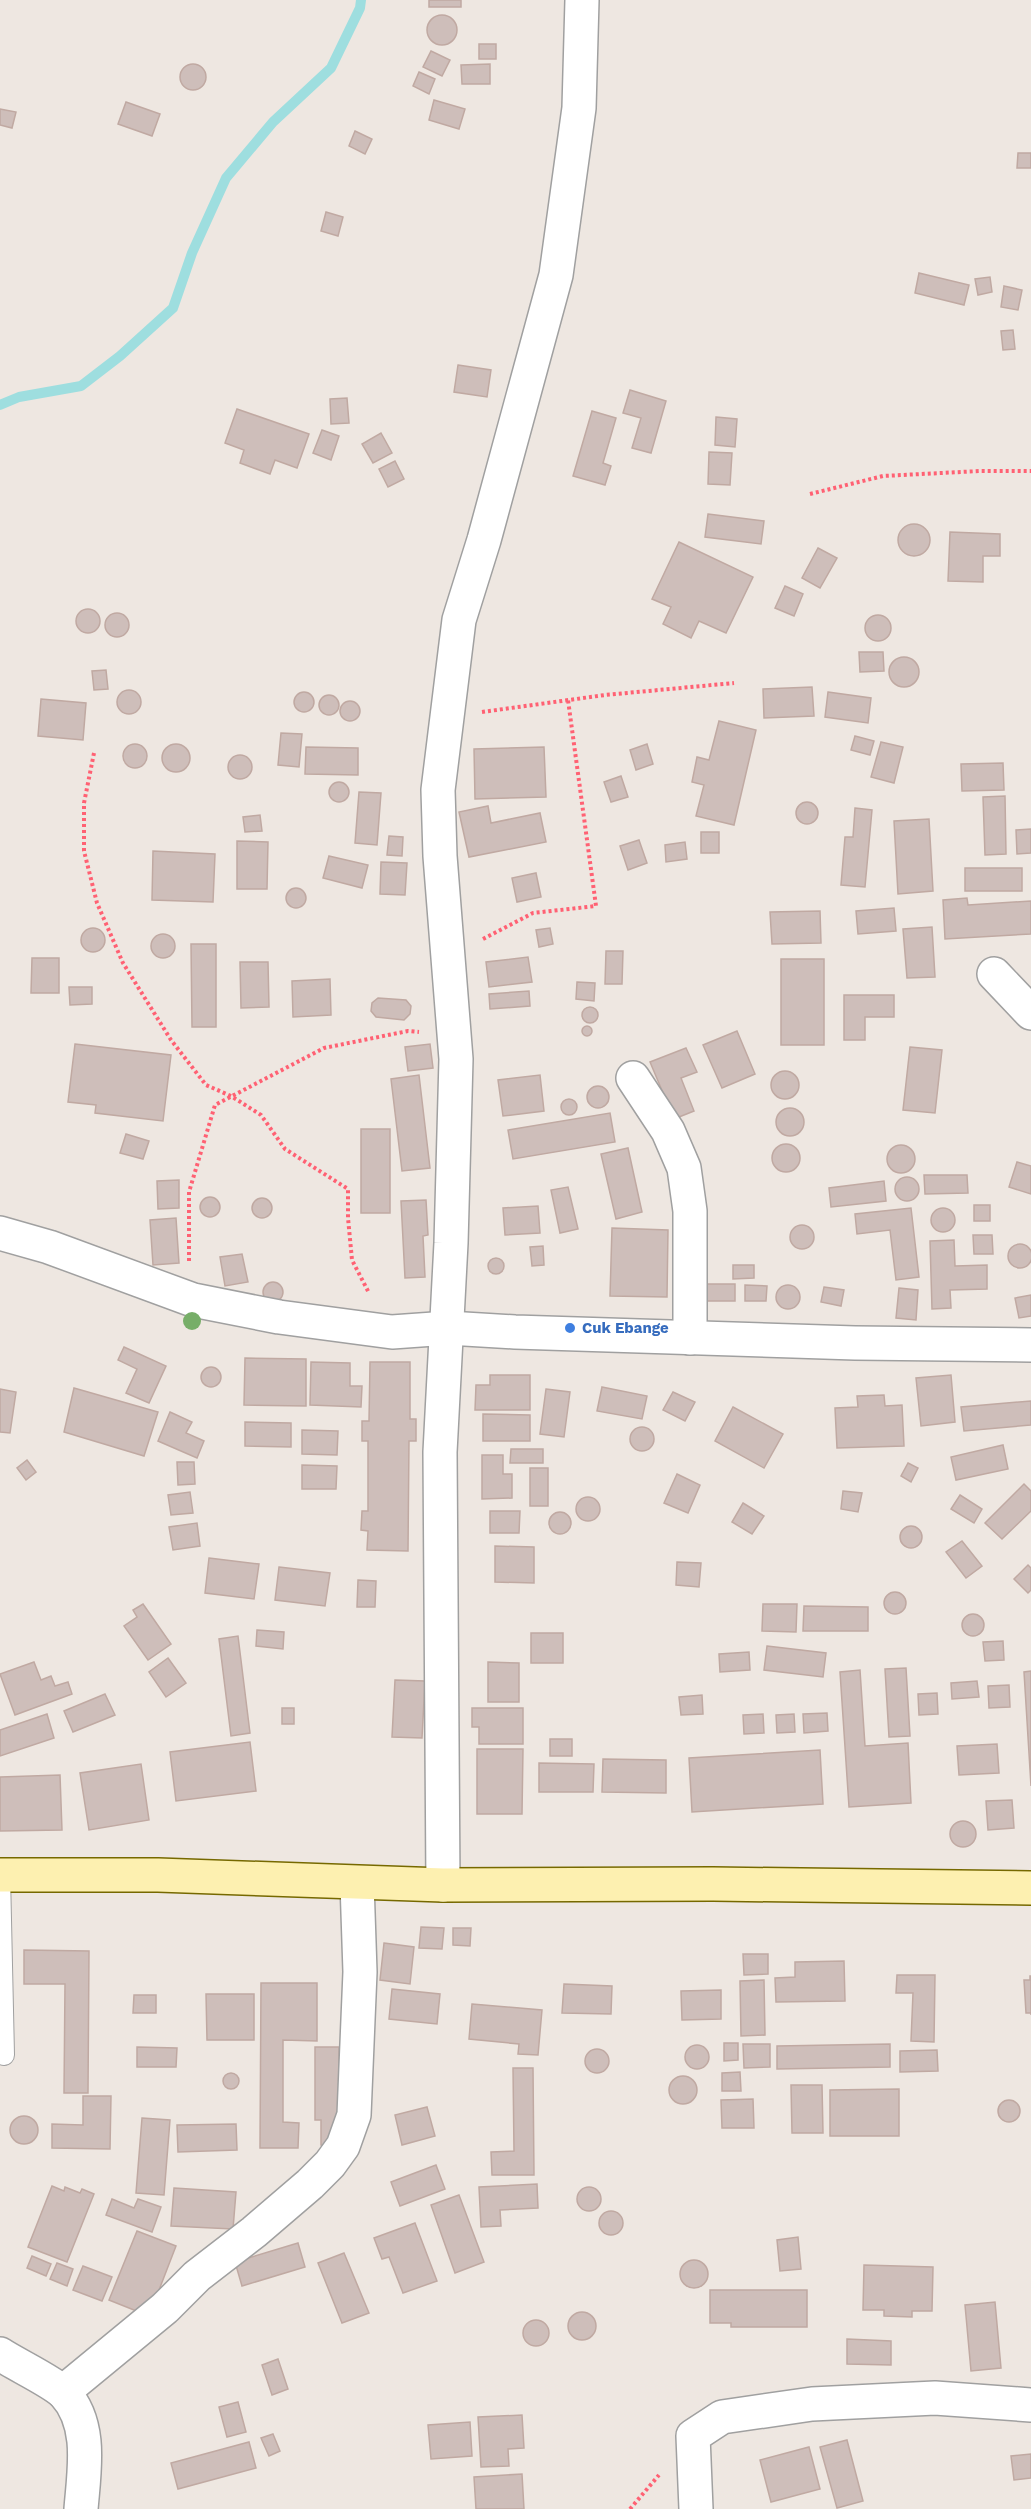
<svg xmlns="http://www.w3.org/2000/svg" width="1031" height="2509" font-family="'Work Sans',sans-serif">
  <rect width="100%" height="100%" fill="#eee7e1"/>
  <g fill="none" stroke-linecap="round" stroke-linejoin="round">
    <path stroke="#9ededf" stroke-width="10" d="M0 405 19 397 81 386 120 356 173 308 192 253 226 178 273 122 331 68 360 8 361 0"/>
  </g>
  <g fill="#cebeba" stroke="#c0a9a2" stroke-width="1.5">
    <rect x="429" y="0" width="32" height="7"/>
    <circle cx="442" cy="30" r="15"/>
    <rect x="479" y="44" width="17" height="15"/>
    <path d="M431 51 450 60 442 76 423 67Z"/>
    <circle cx="193" cy="77" r="13"/>
    <path d="M490 64V84H462L461 65Z"/>
    <path d="M419 72 435 79 429 94 413 86Z"/>
    <path d="M434 100 465 109 459 129 429 120Z"/>
    <path d="M126 102 160 114 152 136 118 124Z"/>
    <path d="M0 109 16 112 12 128 0 125Z"/>
    <path d="M355 131 372 139 365 154 349 146Z"/>
    <path d="M1018 153H1031V168H1017Z"/>
    <path d="M326 212 343 217 338 236 321 231Z"/>
    <path d="M919 273 969 285 964 305 915 293Z"/>
    <path d="M990 277 992 292 978 295 975 279Z"/>
    <path d="M1004 286 1022 290 1018 310 1001 307Z"/>
    <path d="M1013 330 1015 349 1003 350 1001 331Z"/>
    <path d="M458 365 491 370 487 397 454 392Z"/>
    <path d="M630 390 666 401 651 453 632 448 641 418 623 413Z"/>
    <path d="M347 398 349 423 331 424 330 399Z"/>
    <path d="M237 409 309 434 297 468 275 460 270 474 240 463 244 450 225 443Z"/>
    <path d="M592 411 616 418 603 463 611 466 605 485 573 476Z"/>
    <path d="M716 417 737 419 735 447 715 445Z"/>
    <path d="M322 430 339 436 331 460 313 453Z"/>
    <path d="M381 433 392 453 373 463 362 444Z"/>
    <path d="M709 452 732 453 730 485 708 484Z"/>
    <path d="M395 461 404 479 388 487 379 469Z"/>
    <path d="M708 514 764 521 761 544 705 537Z"/>
    <circle cx="914" cy="540" r="16"/>
    <path d="M950 532 1000 534V556H983V582L948 581Z"/>
    <path d="M679 542 753 577 726 633 699 621 691 638 663 624 671 607 652 599Z"/>
    <path d="M818 548 837 558 820 588 802 578Z"/>
    <path d="M785 586 803 594 794 616 775 608Z"/>
    <circle cx="88" cy="621" r="12"/>
    <circle cx="117" cy="625" r="12"/>
    <circle cx="878" cy="628" r="13"/>
    <path d="M859 652H883L884 671 860 672Z"/>
    <circle cx="904" cy="672" r="15"/>
    <path d="M106 670 108 689 94 690 92 671Z"/>
    <path d="M812 687 814 716 764 718 763 689Z"/>
    <circle cx="129" cy="702" r="12"/>
    <path d="M828 692 871 698 868 723 825 717Z"/>
    <circle cx="304" cy="702" r="10"/>
    <circle cx="329" cy="705" r="10"/>
    <path d="M41 699 86 703 83 740 38 736Z"/>
    <circle cx="350" cy="711" r="10"/>
    <path d="M719 721 756 730 734 825 696 816 704 785 692 782 697 757 709 760Z"/>
    <path d="M281 733 302 734 299 767 278 765Z"/>
    <path d="M855 736 874 741 870 755 851 750Z"/>
    <path d="M881 742 903 747 894 783 871 777Z"/>
    <path d="M647 744 653 764 636 770 630 750Z"/>
    <circle cx="135" cy="756" r="12"/>
    <circle cx="176" cy="758" r="14"/>
    <path d="M306 747 358 748V775L305 774Z"/>
    <path d="M544 747 546 797 475 799 474 749Z"/>
    <circle cx="240" cy="767" r="12"/>
    <path d="M1003 763 1004 790 962 791 961 764Z"/>
    <path d="M621 776 628 797 611 802 604 782Z"/>
    <circle cx="339" cy="792" r="10"/>
    <path d="M359 792 381 793 377 845 355 843Z"/>
    <path d="M1005 796 1006 854 985 855 983 797Z"/>
    <circle cx="807" cy="813" r="11"/>
    <path d="M488 806 491 823 540 813 546 842 469 857 459 812Z"/>
    <path d="M855 808 872 810 865 887 841 885 845 837H853Z"/>
    <path d="M260 815 262 831 245 832 243 817Z"/>
    <path d="M929 819 933 891 898 894 894 821Z"/>
    <path d="M1031 829V853L1017 854 1016 830Z"/>
    <rect x="701" y="832" width="18" height="21"/>
    <path d="M389 836 403 837 402 856 387 855Z"/>
    <path d="M639 840 647 863 628 870 620 846Z"/>
    <path d="M237 841 268 842 267 889H237Z"/>
    <path d="M685 842 687 859 666 862 665 845Z"/>
    <path d="M153 851 215 854 213 902 152 900Z"/>
    <path d="M329 856 368 865 362 888 323 878Z"/>
    <path d="M381 862 407 863 405 895 380 894Z"/>
    <rect x="965" y="868" width="57" height="23"/>
    <path d="M536 873 541 897 517 902 512 878Z"/>
    <circle cx="296" cy="898" r="10"/>
    <path d="M967 898 968 905 1031 901V934L945 939 943 900Z"/>
    <path d="M894 908 896 931 858 934 856 911Z"/>
    <path d="M820 911 821 943 772 944 770 912Z"/>
    <path d="M932 927 935 977 907 978 903 929Z"/>
    <circle cx="93" cy="940" r="12"/>
    <path d="M550 928 553 944 539 947 536 930Z"/>
    <circle cx="163" cy="946" r="12"/>
    <path d="M191 944H216V1027H192Z"/>
    <path d="M606 951H623L622 984H605Z"/>
    <path d="M528 957 532 982 489 987 486 962Z"/>
    <path d="M32 958H59V993H31Z"/>
    <rect x="781" y="959" width="43" height="86"/>
    <path d="M240 962H268L269 1007 241 1008Z"/>
    <path d="M330 979 331 1015 293 1017 292 981Z"/>
    <path d="M577 982 595 983 594 1001 576 999Z"/>
    <path d="M69 987H92V1004L70 1005Z"/>
    <path d="M529 991 530 1006 490 1009 489 994Z"/>
    <path d="M844 995H894V1017H865V1040H844Z"/>
    <path d="M378 998 406 1000 411 1006 410 1014 404 1020 376 1017 371 1011 372 1003Z"/>
    <circle cx="590" cy="1015" r="8"/>
    <circle cx="587" cy="1031" r="5"/>
    <path d="M737 1031 755 1074 722 1088 703 1045Z"/>
    <path d="M75 1044 171 1055 163 1121 95 1113 96 1105 68 1102Z"/>
    <path d="M430 1044 433 1068 408 1071 405 1047Z"/>
    <path d="M910 1047 942 1050 935 1113 903 1110Z"/>
    <path d="M686 1048 697 1072 681 1078 694 1111 674 1119 650 1062Z"/>
    <circle cx="785" cy="1085" r="14"/>
    <path d="M419 1075 430 1168 402 1171 391 1079Z"/>
    <path d="M540 1075 544 1111 503 1116 498 1080Z"/>
    <circle cx="598" cy="1097" r="11"/>
    <circle cx="569" cy="1107" r="8"/>
    <circle cx="790" cy="1122" r="14"/>
    <path d="M610 1113 615 1142 513 1159 508 1130Z"/>
    <rect x="361" y="1129" width="29" height="84"/>
    <path d="M126 1134 149 1141 143 1159 120 1153Z"/>
    <circle cx="786" cy="1158" r="14"/>
    <circle cx="901" cy="1159" r="14"/>
    <path d="M628 1148 642 1212 616 1219 601 1154Z"/>
    <path d="M1017 1162 1031 1166V1194L1009 1187Z"/>
    <path d="M924 1175H967L968 1193 925 1194Z"/>
    <circle cx="907" cy="1189" r="12"/>
    <path d="M179 1180V1208L158 1209 157 1181Z"/>
    <path d="M884 1181 886 1201 831 1207 829 1188Z"/>
    <path d="M568 1187 578 1229 560 1233 551 1190Z"/>
    <circle cx="210" cy="1207" r="10"/>
    <circle cx="262" cy="1208" r="10"/>
    <path d="M426 1200 428 1235 423 1236 425 1277 405 1278 401 1201Z"/>
    <rect x="974" y="1205" width="16" height="16"/>
    <path d="M538 1206 540 1233 505 1235 503 1208Z"/>
    <circle cx="943" cy="1220" r="12"/>
    <path d="M911 1208 919 1277 896 1280 890 1230 857 1234 855 1214Z"/>
    <path d="M176 1218 179 1263 153 1265 150 1220Z"/>
    <circle cx="802" cy="1237" r="12"/>
    <path d="M612 1228 668 1230 667 1297 610 1296Z"/>
    <path d="M973 1235H992L993 1254H974Z"/>
    <path d="M954 1240 955 1266 987 1265V1289L950 1290 951 1308 932 1309 930 1241Z"/>
    <circle cx="1020" cy="1256" r="12"/>
    <path d="M543 1246 544 1265 532 1266 530 1247Z"/>
    <path d="M242 1254 248 1282 225 1286 220 1257Z"/>
    <circle cx="496" cy="1266" r="8"/>
    <path d="M733 1265H754V1278L733 1279Z"/>
    <circle cx="273" cy="1292" r="10"/>
    <rect x="706" y="1284" width="29" height="17"/>
    <path d="M745 1285 767 1286 766 1301H745Z"/>
    <circle cx="788" cy="1297" r="12"/>
    <path d="M824 1287 844 1290 841 1306 821 1302Z"/>
    <path d="M899 1288 918 1290 916 1320 896 1318Z"/>
    <path d="M1031 1295V1316L1019 1318 1015 1298Z"/>
    <path d="M124 1347 166 1366 149 1403 126 1393 137 1369 118 1360Z"/>
    <path d="M245 1358 306 1359V1406L244 1405Z"/>
    <path d="M311 1362 350 1363V1386H362L361 1407 310 1405Z"/>
    <path d="M370 1362H410V1419H416V1441H409L408 1551 367 1550 368 1531 361 1530 362 1511H368V1441H362V1421H369Z"/>
    <circle cx="211" cy="1377" r="10"/>
    <path d="M490 1375H530V1410H475L476 1385H490Z"/>
    <path d="M951 1375 955 1422 921 1426 916 1378Z"/>
    <path d="M602 1387 647 1396 642 1419 597 1411Z"/>
    <path d="M74 1388 158 1412 144 1456 64 1432Z"/>
    <path d="M0 1389 16 1392 10 1433 0 1432Z"/>
    <path d="M546 1389 570 1392 564 1437 540 1434Z"/>
    <path d="M673 1392 695 1402 685 1421 663 1410Z"/>
    <path d="M884 1395 885 1406 902 1405 904 1446 837 1448 835 1408 858 1407 857 1396Z"/>
    <path d="M1031 1401V1425L964 1431 961 1407Z"/>
    <path d="M733 1407 783 1434 764 1468 715 1441Z"/>
    <path d="M170 1412 192 1422 186 1433 204 1441 197 1458 158 1441Z"/>
    <path d="M483 1414 530 1415V1441H483Z"/>
    <path d="M245 1422 291 1423V1447L245 1446Z"/>
    <circle cx="642" cy="1439" r="12"/>
    <path d="M302 1430 338 1431 337 1455 302 1454Z"/>
    <path d="M1003 1445 1008 1469 956 1480 951 1457Z"/>
    <path d="M511 1449H543V1463H510Z"/>
    <path d="M482 1455H503V1474H512V1498L482 1499Z"/>
    <path d="M27 1460 36 1472 26 1480 17 1468Z"/>
    <path d="M177 1462H194L195 1484 178 1485Z"/>
    <path d="M908 1463 918 1468 911 1482 901 1476Z"/>
    <path d="M302 1465 337 1466 336 1489H302Z"/>
    <rect x="530" y="1468" width="18" height="38"/>
    <path d="M677 1474 700 1485 688 1513 664 1503Z"/>
    <path d="M1024 1484 1031 1491V1511L1002 1539 985 1523Z"/>
    <path d="M843 1491 862 1493 858 1512 841 1509Z"/>
    <path d="M190 1492 193 1513 171 1515 168 1495Z"/>
    <path d="M960 1495 982 1509 974 1523 951 1509Z"/>
    <circle cx="588" cy="1509" r="12"/>
    <path d="M743 1503 764 1516 752 1534 732 1522Z"/>
    <path d="M490 1511H520L519 1533H490Z"/>
    <circle cx="560" cy="1523" r="11"/>
    <path d="M197 1523 200 1546 173 1550 169 1527Z"/>
    <circle cx="911" cy="1537" r="11"/>
    <path d="M962 1541 982 1566 966 1578 946 1552Z"/>
    <path d="M495 1546 534 1547V1583L495 1582Z"/>
    <path d="M209 1558 259 1564 254 1599 205 1593Z"/>
    <path d="M677 1562 701 1563 699 1587 676 1585Z"/>
    <path d="M1028 1565 1031 1568V1590L1028 1593 1014 1579Z"/>
    <path d="M279 1567 330 1573 325 1606 275 1600Z"/>
    <path d="M358 1580 376 1581 375 1607H357Z"/>
    <circle cx="895" cy="1603" r="11"/>
    <path d="M143 1604 171 1644 148 1660 124 1626 137 1617 133 1610Z"/>
    <path d="M763 1604H797L796 1632 762 1631Z"/>
    <path d="M804 1606 868 1607V1631H803Z"/>
    <circle cx="973" cy="1625" r="11"/>
    <path d="M257 1630 284 1632 283 1649 256 1646Z"/>
    <rect x="531" y="1633" width="32" height="30"/>
    <path d="M238 1636 250 1733 231 1736 219 1639Z"/>
    <path d="M1003 1641 1004 1660 985 1661 983 1642Z"/>
    <path d="M767 1646 826 1653 823 1677 764 1670Z"/>
    <path d="M749 1652 750 1670 720 1672 719 1654Z"/>
    <path d="M168 1658 186 1683 166 1697 149 1672Z"/>
    <path d="M34 1662 41 1680 51 1676 55 1686 68 1682 72 1694 15 1715 0 1674Z"/>
    <path d="M488 1662 519 1663V1702H488Z"/>
    <path d="M906 1668 910 1736 889 1737 885 1669Z"/>
    <path d="M860 1670 865 1746 908 1743 911 1803 849 1807 840 1672Z"/>
    <path d="M1031 1671V1786L1024 1672Z"/>
    <path d="M395 1680 425 1681 422 1738 392 1737Z"/>
    <path d="M977 1681 979 1697 952 1699 951 1683Z"/>
    <path d="M1009 1685 1010 1707 989 1708 988 1686Z"/>
    <path d="M937 1693 938 1714 919 1715 918 1694Z"/>
    <path d="M105 1694 115 1715 73 1732 64 1711Z"/>
    <path d="M702 1695 703 1714 681 1715 679 1697Z"/>
    <rect x="282" y="1708" width="12" height="16"/>
    <path d="M472 1708H523V1744H479V1727H472Z"/>
    <path d="M827 1713 828 1731 804 1733 803 1714Z"/>
    <path d="M47 1714 54 1738 0 1756V1730Z"/>
    <path d="M763 1714 764 1733 744 1734 743 1715Z"/>
    <path d="M794 1714 795 1732 777 1733 776 1715Z"/>
    <rect x="550" y="1739" width="22" height="17"/>
    <path d="M250 1742 256 1791 176 1801 170 1752Z"/>
    <path d="M997 1744 999 1773 959 1775 957 1746Z"/>
    <path d="M477 1749H523L522 1814H477Z"/>
    <path d="M820 1750 823 1804 692 1812 689 1758Z"/>
    <path d="M603 1759 666 1760V1793L602 1792Z"/>
    <path d="M539 1763 594 1764 593 1792H539Z"/>
    <path d="M141 1764 149 1820 89 1830 80 1773Z"/>
    <path d="M60 1775 62 1830 0 1831V1777Z"/>
    <path d="M1012 1800 1014 1828 988 1830 986 1801Z"/>
    <circle cx="963" cy="1834" r="13"/>
    <path d="M421 1927 444 1928 442 1949 419 1948Z"/>
    <path d="M453 1928H471L470 1946 453 1945Z"/>
    <path d="M384 1943 414 1947 410 1984 380 1980Z"/>
    <path d="M24 1950 89 1951 88 2093H64L65 1984H24Z"/>
    <path d="M743 1954H768V1974L744 1975Z"/>
    <path d="M844 1961 845 2001 776 2002 775 1978 795 1977V1962Z"/>
    <path d="M897 1975H935L934 2042 911 2041 913 1993H896Z"/>
    <path d="M1030 1976H1031V2015V2013H1026L1024 1980H1030Z"/>
    <path d="M764 1980 765 2035 741 2036 740 1981Z"/>
    <path d="M261 1983H317V2041L283 2040V2122L299 2123 298 2148H260Z"/>
    <path d="M564 1984 612 1986 611 2014 562 2013Z"/>
    <path d="M392 1989 440 1994 437 2024 389 2019Z"/>
    <path d="M721 1990V2019L682 2020 681 1991Z"/>
    <path d="M206 1994H254V2040H207Z"/>
    <path d="M134 1995H156V2013H133Z"/>
    <path d="M472 2004 542 2010 538 2055 518 2054 519 2044 469 2039Z"/>
    <path d="M724 2043H738V2060L724 2061Z"/>
    <path d="M743 2044H770V2067L744 2068Z"/>
    <path d="M890 2044V2067L777 2069V2046Z"/>
    <circle cx="697" cy="2057" r="12"/>
    <path d="M137 2047 177 2048 176 2067H137Z"/>
    <path d="M315 2047H339V2145H321V2120H315Z"/>
    <circle cx="597" cy="2061" r="12"/>
    <path d="M937 2050 938 2071 900 2072V2051Z"/>
    <path d="M513 2068H533L534 2175H492L491 2152 514 2151Z"/>
    <path d="M740 2072 741 2091H722V2073Z"/>
    <circle cx="231" cy="2081" r="8"/>
    <circle cx="683" cy="2090" r="14"/>
    <path d="M791 2085H822L823 2133H792Z"/>
    <path d="M899 2089V2136H830V2090Z"/>
    <path d="M83 2096H111L110 2149 52 2148V2124L83 2125Z"/>
    <path d="M753 2099 754 2128H722L721 2100Z"/>
    <circle cx="1009" cy="2111" r="11"/>
    <path d="M427 2107 435 2136 402 2145 395 2115Z"/>
    <circle cx="24" cy="2130" r="14"/>
    <path d="M142 2118 170 2120 164 2195 136 2193Z"/>
    <path d="M236 2124 237 2150 178 2152 177 2125Z"/>
    <path d="M436 2165 445 2189 400 2206 391 2182Z"/>
    <path d="M537 2184 538 2208 500 2210 501 2226 481 2227 479 2187Z"/>
    <path d="M52 2186 64 2191 65 2187 80 2193 82 2189 94 2194 67 2262 28 2247Z"/>
    <circle cx="589" cy="2199" r="12"/>
    <path d="M174 2188 236 2192 233 2229 171 2226Z"/>
    <path d="M459 2195 484 2262 455 2273 431 2205Z"/>
    <path d="M112 2199 134 2208 138 2199 161 2207 152 2232 106 2215Z"/>
    <circle cx="611" cy="2223" r="12"/>
    <path d="M415 2223 437 2281 403 2293 389 2257 382 2259 374 2238Z"/>
    <path d="M137 2231 176 2246 149 2316 109 2300Z"/>
    <path d="M798 2237 801 2269 780 2271 777 2240Z"/>
    <path d="M298 2243 305 2267 242 2286 235 2262Z"/>
    <path d="M344 2253 369 2313 342 2323 318 2263Z"/>
    <path d="M32 2256 51 2264 46 2276 27 2268Z"/>
    <circle cx="694" cy="2274" r="14"/>
    <path d="M57 2263 73 2269 67 2286 50 2279Z"/>
    <path d="M864 2265 933 2267 932 2311H912V2317L884 2316V2310H863Z"/>
    <path d="M83 2266 112 2277 102 2301 73 2290Z"/>
    <path d="M710 2290H807V2327H731V2323H710Z"/>
    <path d="M995 2302 1001 2368 971 2371 965 2305Z"/>
    <circle cx="582" cy="2326" r="14"/>
    <circle cx="536" cy="2333" r="13"/>
    <path d="M847 2339 891 2341V2365L847 2364Z"/>
    <path d="M278 2359 288 2389 272 2395 262 2365Z"/>
    <path d="M238 2402 246 2432 227 2437 219 2407Z"/>
    <path d="M522 2415 524 2448 508 2449 509 2466 481 2467 478 2417Z"/>
    <path d="M470 2422 472 2456 431 2459 428 2425Z"/>
    <path d="M273 2434 280 2451 269 2456 261 2438Z"/>
    <path d="M847 2440 863 2501 837 2508 820 2447Z"/>
    <path d="M249 2442 256 2468 178 2489 171 2463Z"/>
    <path d="M809 2447 820 2489 771 2502 760 2460Z"/>
    <path d="M1031 2454V2478L1014 2480 1011 2456Z"/>
    <path d="M522 2474 524 2509H476L474 2477Z"/>
  </g>
  <g fill="none" stroke-linecap="round" stroke-linejoin="round">
    <g stroke="#a0a0a0" stroke-width="22">
      <path id="lane" d="M0 1875 4 2055"/>
    </g>
    <g stroke="#a0a0a0" stroke-width="36">
      <g id="street">
        <path d="M994 974 1031 1013"/>
        <path d="M633 1078 668 1131 684 1168 690 1211V1338"/>
        <path d="M0 1233 49 1247 193 1300 279 1317 392 1332 448 1328 515 1332 855 1343 1031 1345"/>
        <path d="M443 1885 440 1452 451 1243 456 1059 440 856 438 790 459 620 484 540 556 275 579 108 582 0"/>
        <path d="M0 2354C15 2364 53 2382 64 2393 93 2424 84 2471 81 2509"/>
        <path d="M63 2392 165 2308 197 2276 254 2232 310 2184 330 2164 343 2146 354 2115 360 1972 357 1883"/>
        <path d="M696 2509 693 2436 722 2417 812 2404 935 2398 1031 2405"/>
      </g>
    </g>
    <g stroke="#766900" stroke-width="36">
      <path id="secondary" d="M0 1875H158L443 1885 713 1884 1031 1888"/>
    </g>
    <g stroke="#ff6173" stroke-width="4" stroke-dasharray="3 3" stroke-linecap="butt">
      <path d="M810 494 883 476 980 471H1031"/>
      <path d="M482 712 605 695 734 683"/>
      <path d="M94 753 84 803V851L97 903 123 963 171 1040 206 1085 231 1096 261 1115 285 1149 348 1189V1218L352 1260 369 1293"/>
      <path d="M483 939 533 913 596 906 568 700"/>
      <path d="M189 1261V1192L215 1105 324 1048 408 1031 419 1032"/>
      <path d="M630 2509 659 2475"/>
    </g>
    <use href="#lane" stroke="#fff" stroke-width="20"/>
    <use href="#street" stroke="#fff" stroke-width="33"/>
    <use href="#secondary" stroke="#fdf0b0" stroke-width="33"/>
  </g>
  <circle fill="#77ae68" cx="192" cy="1321" r="9"/>
  <circle fill="#3f7fe0" stroke="#fff" stroke-width="2" cx="570" cy="1328" r="6"/>
  <g text-anchor="middle" stroke-width="4.5" stroke-linejoin="round" paint-order="stroke">
    <g font-size="15" font-weight="bold" fill="#366cbe" stroke="#fff" text-anchor="start">
      <text x="582" y="1333">Cuk Ebange</text>
    </g>
  </g>
</svg>
